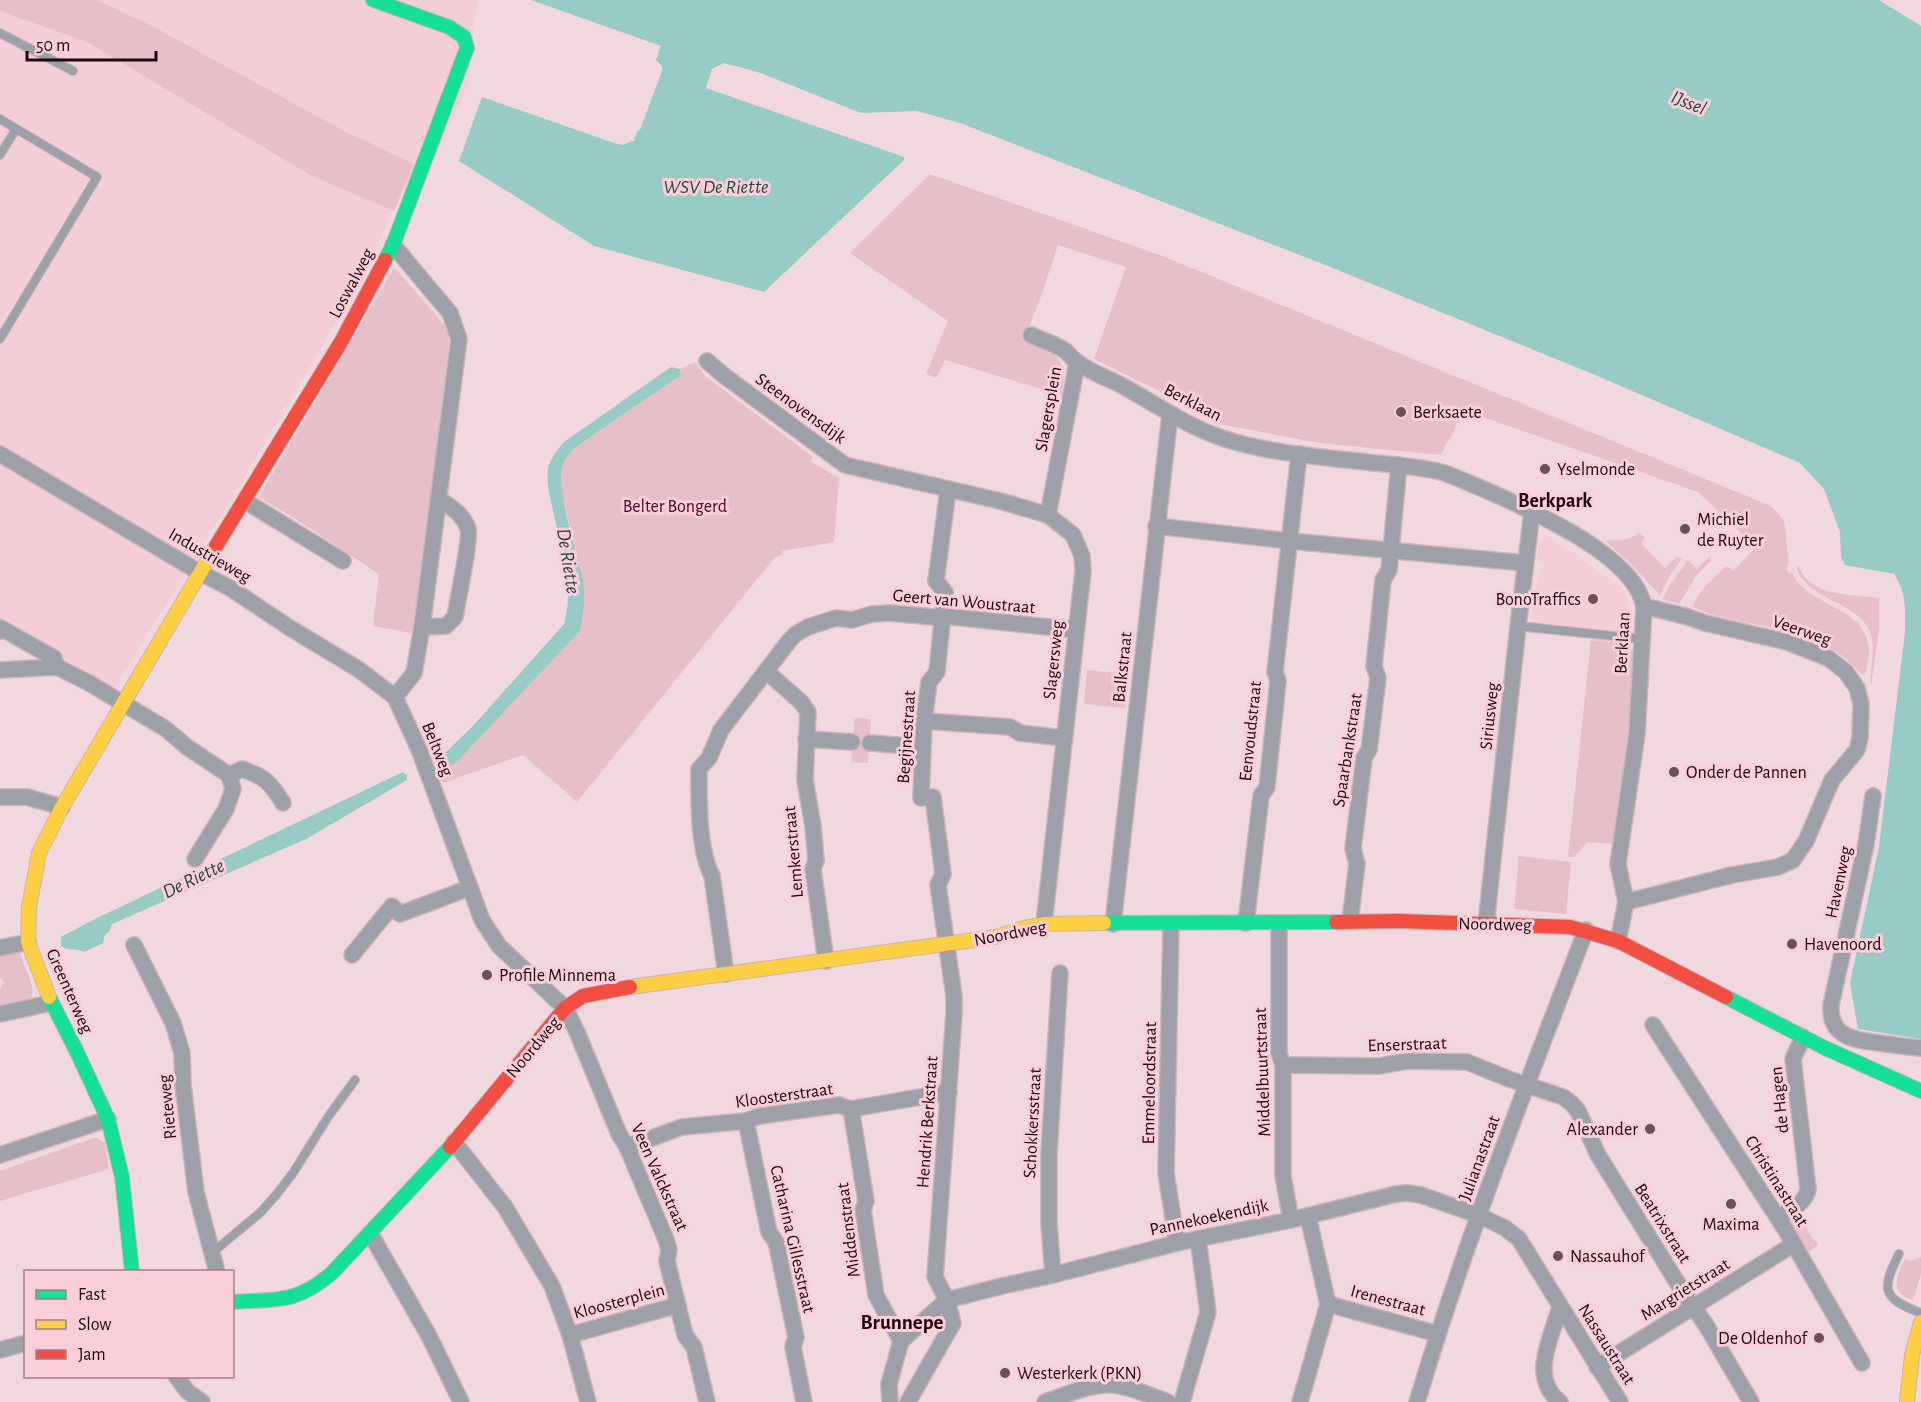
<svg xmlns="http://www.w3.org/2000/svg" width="1921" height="1402" font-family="'Alegreya Sans',sans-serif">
  <rect width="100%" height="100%" fill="#f0d8de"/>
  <g fill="#f3ced7">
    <path d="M0 0H477L468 84 424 185 402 183 372 261 238 488 113 690 0 638Z"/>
    <path d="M1546 536 1576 554 1610 580 1620 585 1624 591 1630 608 1629 644 1530 633 1533 601 1543 563 1537 561 1539 544Z"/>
  </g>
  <g fill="#e6bfc9">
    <path d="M0 0H96L150 25 348 133 414 164 394 211 310 175 87 42 0 11Z"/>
    <path d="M930 174 1165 257 1771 506 1784 520 1789 563 1786 568 1789 574 1792 573C1809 608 1865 605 1869 649 1869 657 1867 665 1866 672L1862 675C1825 629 1763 629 1710 614 1704 612 1699 609 1693 607 1698 589 1714 579 1725 567L1727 566 1733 571 1756 547 1698 492 1463 410 1452 435 1440 455 1319 443 1219 424 1153 388 1094 359 1126 267 1058 245 1039 302 1025 336C1054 352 1071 359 1061 395L945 360 936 378 926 374 948 321 850 253Z"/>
    <path d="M394 267 448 329 449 344 415 634 373 626 379 574 302 523 259 497 385 284Z"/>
    <path d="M695 362 705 376 813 457 810 461 839 478 834 542 782 551V555L775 557 577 802 523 755 443 783 439 770 448 765 455 764 580 631 583 582 561 488 562 468 567 455 580 444 681 375 680 369Z"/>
    <path d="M1640 533 1645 538 1641 543 1665 568 1677 557 1682 559 1671 573 1660 595 1627 560 1605 541 1628 539Z"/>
    <path d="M1710 556 1711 560 1696 576 1679 604 1663 599 1669 586 1688 560 1697 569Z"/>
    <path d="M1796 567H1799C1810 596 1852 595 1879 598V630L1871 685C1869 669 1876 652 1871 634 1858 599 1808 603 1796 567Z"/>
    <path d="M1591 640 1629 644V651H1635L1631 737 1615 844 1587 842 1574 857H1568Z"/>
    <path d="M1087 670 1128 674 1125 708 1084 704Z"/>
    <path d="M855 718 871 719 868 763 851 762Z"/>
    <path d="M1519 856 1571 862 1566 914 1514 909Z"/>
    <path d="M20 952C23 967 35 982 32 997L20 1004 0 1008V989L4 982 0 978V955Z"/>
    <path d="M96 1137 105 1143 109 1169 0 1201V1171Z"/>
    <path d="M1798 1211 1811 1236 1819 1245 1806 1253C1798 1238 1785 1226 1798 1211Z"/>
    <path d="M1921 1257V1274L1913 1300C1889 1293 1896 1277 1905 1259L1910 1261Z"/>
  </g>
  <g fill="#98cbc3">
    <path d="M531 0H1879L1921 26V1039L1858 1029 1850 983 1879 847 1905 632C1905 608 1907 594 1894 574L1845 565 1841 557 1840 532 1824 489 1800 463 1593 374 1323 264 960 123 917 111 861 113 761 73 724 63 712 69 706 88 904 157V160L764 292 594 246 459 161 482 97 614 143 622 145 636 140 634 139 638 130H640L662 71V66L656 60 661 46Z"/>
    <path d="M671 367 680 369 681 375 580 444C572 450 566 456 563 465 555 488 578 554 583 580 586 597 583 614 580 631L455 764 448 765 441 757 472 727 564 624C575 584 561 549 553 510 550 497 546 483 548 469 550 459 557 450 564 442Z"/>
    <path d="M403 772 407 775V780L306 839 112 924 109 932 104 936 103 943 84 952C76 948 68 951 61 946V937L95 919Z"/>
  </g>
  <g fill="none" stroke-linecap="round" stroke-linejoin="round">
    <g stroke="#c9b4ba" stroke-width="10">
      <g id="lane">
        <path d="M0 33 73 71"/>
        <path d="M0 119 97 177 0 339"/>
        <path d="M0 155 16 129"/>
        <path d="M1518 626 1642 639"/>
        <path d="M213 1252 260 1213 276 1195 293 1173 328 1117 355 1080"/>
        <path d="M1899 1254C1881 1290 1882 1298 1921 1313"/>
      </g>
    </g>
    <g stroke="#c9b4ba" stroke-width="18">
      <g id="street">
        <path d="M393 245 450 313 459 339 422 627 414 673 395 697"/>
        <path d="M1031 335C1041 340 1054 343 1064 350 1069 353 1072 359 1077 362 1090 372 1107 378 1121 385 1154 403 1186 426 1222 438 1271 454 1323 457 1374 463 1396 465 1420 467 1441 472 1457 477 1473 485 1488 491 1532 511 1634 555 1644 606L1637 734 1618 864 1626 902"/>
        <path d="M707 361 722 374 845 465 1000 501 1048 515 1073 535 1082 556 1083 571 1044 924"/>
        <path d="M0 454 199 572 230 588 290 628 358 669 395 697"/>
        <path d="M245 501 343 561"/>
        <path d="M1048 515 1077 363"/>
        <path d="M1156 526 1290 541 1525 563"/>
        <path d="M422 627 446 626 455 617C457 603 471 538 468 529 464 515 451 507 439 499"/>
        <path d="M0 631 1 628 54 658 57 667"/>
        <path d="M0 670 57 667 89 683 166 729 187 747 229 775 233 789 226 809 195 859"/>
        <path d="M766 671 801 702 808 712 805 780 813 826 816 860 813 869 826 961"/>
        <path d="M395 697 420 752 482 920 499 946 565 1008 577 1032 619 1134 627 1147 665 1237 669 1249 667 1261 685 1335 694 1347 707 1402"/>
        <path d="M924 721 1010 727 1020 733 1064 738"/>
        <path d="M806 739 852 742"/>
        <path d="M870 743 922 747"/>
        <path d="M229 775 242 769C265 777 271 783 283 803"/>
        <path d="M1873 796 1866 844 1831 1005C1829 1037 1854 1040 1879 1043 1893 1045 1907 1047 1921 1048"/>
        <path d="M0 797H27L62 807"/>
        <path d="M1350 921 1357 864 1353 849 1364 758 1369 750 1378 678 1374 666 1383 580 1389 570 1399 465"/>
        <path d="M1246 923 1261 796 1267 787 1278 681 1275 672 1299 454"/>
        <path d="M1279 923V1053L1283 1065V1176L1291 1220"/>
        <path d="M1113 924 1170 414"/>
        <path d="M1171 924 1166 1173 1177 1243"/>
        <path d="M1486 924 1518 626 1532 512"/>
        <path d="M1618 941 1626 902 1732 875 1778 867 1793 860 1806 841 1832 780 1857 750 1860 738 1861 704 1857 688 1846 672 1828 658 1787 642 1705 623 1688 617 1644 606"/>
        <path d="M134 945 173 1023 182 1053 183 1085 196 1192 217 1272"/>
        <path d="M0 948 28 942"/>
        <path d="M352 955 392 906 400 914 469 888"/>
        <path d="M726 974 712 876C698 849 699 801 699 769L709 758 721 730 789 641 796 634 808 627 836 618 852 620 872 614 890 613 933 617 944 616 1076 630"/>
        <path d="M0 1014 51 1003"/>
        <path d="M1653 1025 1785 1229 1862 1363"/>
        <path d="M1283 1065 1379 1066 1408 1061 1467 1062 1509 1079 1563 1097 1571 1103 1578 1111 1598 1155 1685 1295 1706 1325 1751 1402"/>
        <path d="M851 1109 866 1201 863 1210 876 1295 901 1341"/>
        <path d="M746 1121 769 1232 776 1242 796 1337 793 1347 804 1402"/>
        <path d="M454 1142 505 1207 552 1286 570 1335 588 1402"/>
        <path d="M627 1147 682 1127 746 1121 760 1116 839 1105 851 1109 949 1092"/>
        <path d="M0 1155 108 1119"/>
        <path d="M1778 1218C1790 1210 1806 1203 1808 1189L1793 1059 1803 1037"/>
        <path d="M370 1233 429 1336 461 1402"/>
        <path d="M1053 1275 1049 1224V1153L1060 973"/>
        <path d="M1328 1304 1438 1334"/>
        <path d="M570 1335 678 1305"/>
        <path d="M0 1350 26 1343"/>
        <path d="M1597 1367 1794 1244"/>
        <path d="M176 1376 187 1391 202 1402"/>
        <path d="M890 1402 889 1384 901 1341 947 1300 1002 1286 1053 1275 1177 1243 1291 1220 1396 1194 1407 1193 1421 1195 1478 1215 1505 1228 1519 1239 1620 1402"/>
        <path d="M908 1402 953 1323 947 1300 935 1277 954 1014V996L938 885 943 874 933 797 921 798 924 721 929 682 937 672 945 592 936 581 948 490"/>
        <path d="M1045 1402C1066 1395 1092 1383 1114 1385 1132 1387 1151 1396 1168 1402"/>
        <path d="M1182 1402 1208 1312 1198 1239"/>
        <path d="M1300 1402 1328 1304 1308 1216"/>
        <path d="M1417 1402C1465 1242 1526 1086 1586 930"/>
        <path d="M1560 1402C1529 1378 1551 1338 1560 1307"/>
      </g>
    </g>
    <g stroke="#c9b4ba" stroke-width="16">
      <g id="fast">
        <path d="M373 0 449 27 464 37 467 48 393 245 385 260"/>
        <path d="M1104 923 1336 922"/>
        <path d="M49 997 76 1050 108 1119 122 1177 132 1272"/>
        <path d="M1726 997 1825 1048 1921 1091"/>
        <path d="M232 1302C276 1299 296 1304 332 1273L450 1147"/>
      </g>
    </g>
    <g stroke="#c9b4ba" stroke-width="16">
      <g id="slow">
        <path d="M630 987 996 937 1024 928 1044 924 1104 923"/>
        <path d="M49 997 28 942 29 907 39 853 62 807 216 546"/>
        <path d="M1907 1402 1912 1355 1921 1322"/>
      </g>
    </g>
    <g stroke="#c9b4ba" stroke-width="16">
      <g id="jam">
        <path d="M216 546 341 342 385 260"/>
        <path d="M1336 922 1398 921 1570 927 1618 941 1726 997"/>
        <path d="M450 1147 565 1008 583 996 630 987"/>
      </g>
    </g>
    <use href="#lane" stroke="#9da0a6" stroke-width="8"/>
    <use href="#street" stroke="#9da0a6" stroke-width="15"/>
    <use href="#fast" stroke="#16e098" stroke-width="14"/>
    <use href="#slow" stroke="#ffcf43" stroke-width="14"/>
    <use href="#jam" stroke="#f24e42" stroke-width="14"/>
  </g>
  <g fill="#685157" stroke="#faced9" stroke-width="2">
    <circle cx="1401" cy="412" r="6"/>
    <circle cx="1545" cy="469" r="6"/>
    <circle cx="1685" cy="529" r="6"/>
    <circle cx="1593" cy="599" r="6"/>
    <circle cx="1674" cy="772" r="6"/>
    <circle cx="1792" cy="944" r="6"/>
    <circle cx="487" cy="975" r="6"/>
    <circle cx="1650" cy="1129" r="6"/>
    <circle cx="1731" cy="1204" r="6"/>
    <circle cx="1558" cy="1256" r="6"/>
    <circle cx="1819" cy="1338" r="6"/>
    <circle cx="1005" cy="1373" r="6"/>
  </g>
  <g text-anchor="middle" stroke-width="6" stroke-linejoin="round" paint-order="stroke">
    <g font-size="18" fill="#1f080f" stroke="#faced9">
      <text transform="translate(351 283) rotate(-62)" y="6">Loswalweg</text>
      <text transform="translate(1193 402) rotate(27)" y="6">Berklaan</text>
      <text transform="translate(801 408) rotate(36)" y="6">Steenovensdijk</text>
      <text transform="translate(1048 409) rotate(-80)" y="6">Slagersplein</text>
      <text transform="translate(210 555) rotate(30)" y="6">Industrieweg</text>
      <text transform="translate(964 601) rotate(5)" y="6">Geert van Woustraat</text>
      <text transform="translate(1802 630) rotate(19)" y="6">Veerweg</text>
      <text transform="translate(1622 643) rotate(-87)" y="6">Berklaan</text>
      <text transform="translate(1053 660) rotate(-84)" y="6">Slagersweg</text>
      <text transform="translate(1122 667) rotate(-84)" y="6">Balkstraat</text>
      <text transform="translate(1489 716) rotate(-84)" y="6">Siriusweg</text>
      <text transform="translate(1250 731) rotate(-84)" y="6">Eenvoudstraat</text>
      <text transform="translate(906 737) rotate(-86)" y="6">Begijnestraat</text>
      <text transform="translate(438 749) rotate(68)" y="6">Beltweg</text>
      <text transform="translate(1347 750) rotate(-81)" y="6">Spaarbankstraat</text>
      <text transform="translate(793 852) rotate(-95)" y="6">Lemkerstraat</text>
      <text transform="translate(1838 882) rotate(-78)" y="6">Havenweg</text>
      <text transform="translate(1495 924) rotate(1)" y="6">Noordweg</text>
      <text transform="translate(1010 933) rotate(-11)" y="6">Noordweg</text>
      <text transform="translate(70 991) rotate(66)" y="6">Greenterweg</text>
      <text transform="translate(1407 1044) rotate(-2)" y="6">Enserstraat</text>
      <text transform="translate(533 1047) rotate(-50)" y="6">Noordweg</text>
      <text transform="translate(1262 1072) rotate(-92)" y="6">Middelbuurtstraat</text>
      <text transform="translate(1149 1083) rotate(-89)" y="6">Emmeloordstraat</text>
      <text transform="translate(784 1095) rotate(-8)" y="6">Kloosterstraat</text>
      <text transform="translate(1779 1100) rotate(-96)" y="6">de Hagen</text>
      <text transform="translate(167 1107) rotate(-96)" y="6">Rieteweg</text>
      <text transform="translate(927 1122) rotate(-86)" y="6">Hendrik Berkstraat</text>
      <text transform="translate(1032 1123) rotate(-87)" y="6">Schokkersstraat</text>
      <text transform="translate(1479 1158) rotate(-70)" y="6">Julianastraat</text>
      <text transform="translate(660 1177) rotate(66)" y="6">Veen Valckstraat</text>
      <text transform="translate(1777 1181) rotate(58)" y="6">Christinastraat</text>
      <text transform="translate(1209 1217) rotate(-12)" y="6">Pannekoekendijk</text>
      <text transform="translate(1663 1223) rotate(58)" y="6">Beatrixstraat</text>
      <text transform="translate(848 1230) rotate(-97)" y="6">Middenstraat</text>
      <text transform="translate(793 1239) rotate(77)" y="6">Catharina Gillesstraat</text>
      <text transform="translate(1685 1289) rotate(-32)" y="6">Margrietstraat</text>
      <text transform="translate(1388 1300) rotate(15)" y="6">Irenestraat</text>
      <text transform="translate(619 1301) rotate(-15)" y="6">Kloosterplein</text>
      <text transform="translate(1607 1344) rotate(58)" y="6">Nassaustraat</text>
    </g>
    <g font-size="18" fill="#1f080f" stroke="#faced9" text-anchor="start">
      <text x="1413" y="418">Berksaete</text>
      <text x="1557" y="475">Yselmonde</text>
      <text x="1697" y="525">Michiel<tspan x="1697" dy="21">de Ruyter</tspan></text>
      <text x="1581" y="605" text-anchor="end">BonoTraffics</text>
      <text x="1686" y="778">Onder de Pannen</text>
      <text x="1804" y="950">Havenoord</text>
      <text x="499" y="981">Profile Minnema</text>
      <text x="1638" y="1135" text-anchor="end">Alexander</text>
      <text x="1731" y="1230" text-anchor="middle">Maxima</text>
      <text x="1570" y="1262">Nassauhof</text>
      <text x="1807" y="1344" text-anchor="end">De Oldenhof</text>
      <text x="1017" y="1379">Westerkerk (PKN)</text>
    </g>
    <g font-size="18" fill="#520126" stroke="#faced9">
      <text x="675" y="512">Belter Bongerd</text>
    </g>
    <g font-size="20" font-style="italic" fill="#204741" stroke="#faced9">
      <text transform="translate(1689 102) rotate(22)" y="7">IJssel</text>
      <text x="716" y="193">WSV De Riette</text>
      <text transform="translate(569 561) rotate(81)" y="7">De Riette</text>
      <text transform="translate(193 878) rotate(-26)" y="7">De Riette</text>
    </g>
    <g font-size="20" font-weight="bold" fill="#1f080f" stroke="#faced9">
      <text x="1555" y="507">Berkpark</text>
    </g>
    <g font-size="21" font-weight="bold" fill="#1f080f" stroke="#faced9">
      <text x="902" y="1329">Brunnepe</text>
    </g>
  </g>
  <rect x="24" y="1270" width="210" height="108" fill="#faced9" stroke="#a27f88" stroke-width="1.5"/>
  <rect x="36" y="1290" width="30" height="9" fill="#16e098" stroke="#a27f88" stroke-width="1.5"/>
  <text x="78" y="1300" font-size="18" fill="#1f080f">Fast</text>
  <rect x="36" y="1320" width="30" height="9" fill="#ffcf43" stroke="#a27f88" stroke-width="1.5"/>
  <text x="78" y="1330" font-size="18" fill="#1f080f">Slow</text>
  <rect x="36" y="1350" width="30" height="9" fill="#f24e42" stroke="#a27f88" stroke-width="1.5"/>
  <text x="78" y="1360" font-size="18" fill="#1f080f">Jam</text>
  <path d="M27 51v9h129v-9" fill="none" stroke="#1f080f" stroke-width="3"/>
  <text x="36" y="51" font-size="18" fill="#1f080f" stroke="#faced9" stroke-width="4.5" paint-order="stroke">50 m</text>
</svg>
